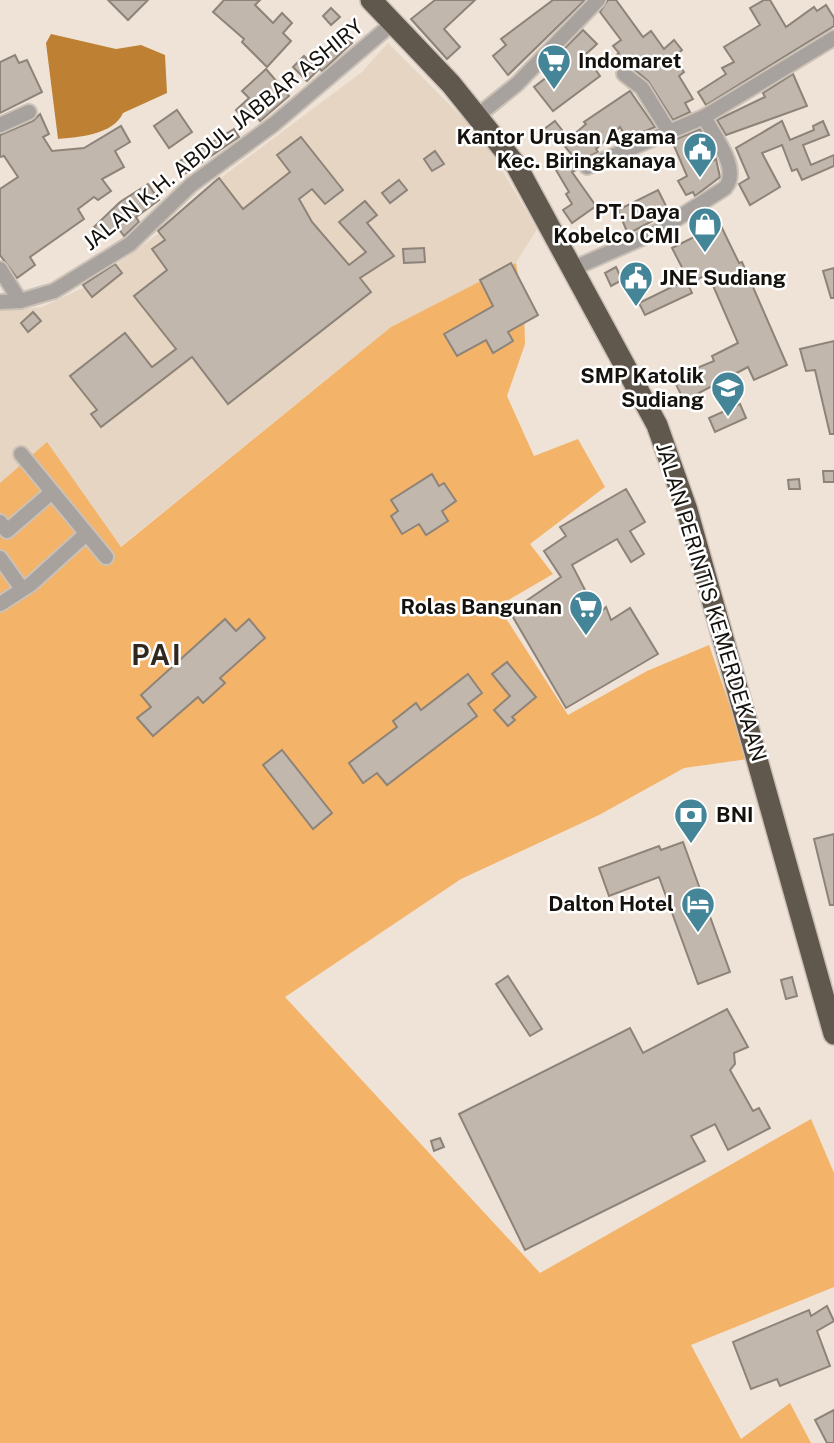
<svg xmlns="http://www.w3.org/2000/svg" width="834" height="1443" font-family="'Public Sans',sans-serif">
  <rect width="100%" height="100%" fill="#efe3d7"/>
  <path fill="#e6d5c3" d="M388 43 483 138 537 229 516 263 391 327 120 547 47 443 0 483V311L42 307 87 286 188 212 198 195 362 72Z"/>
  <path fill="#f3b369" d="M516 263 524 309 525 344 507 396 534 456 578 439 605 487 530 544 553 574 498 606 568 715 647 671 709 645 748 759 684 768 599 815 461 879 285 997 540 1273 811 1119 834 1173V1287L691 1345 741 1439 790 1403 811 1443H0V483L47 442 121 547 391 327Z"/>
  <path fill="#be8033" d="M51 34 116 49 141 45 165 55 167 93 123 113C113 135 79 137 58 139L46 43Z"/>
  <g fill="#c2b7ac" stroke="#8d8378" stroke-width="2">
    <path d="M108 0H148L128 20Z"/>
    <path d="M224 0H260L255 5 273 23 282 13 292 23 283 33 291 41 267 67 242 42 244 39 213 12Z"/>
    <path d="M435 0H475L444 29 460 47 447 59 411 19Z"/>
    <path d="M553 0H585L508 75 493 56 506 45 501 39Z"/>
    <path d="M608 0H616L643 37 651 31 664 49 674 40 682 50 673 57 684 72 679 76 693 99 685 103 690 112 673 120 648 81 630 66 621 65 614 57 619 53 613 46 621 40 600 12Z"/>
    <path d="M764 0H770L786 27 814 7 817 11 826 5 834 18V26L706 105 698 92 726 74 722 68 734 62 724 47 760 25 750 8Z"/>
    <path d="M331 8 340 17 331 25 323 16Z"/>
    <path d="M583 30 597 44 585 55 600 76 553 111 534 87 564 64 557 56Z"/>
    <path d="M344 34 352 43 322 71 315 64Z"/>
    <path d="M15 55 19 63 27 60 42 92 0 113V62Z"/>
    <path d="M304 56 318 70 307 81 293 67Z"/>
    <path d="M266 69 289 96 260 121 252 111 243 118 236 110 249 98 242 91Z"/>
    <path d="M793 74 807 106 726 135 717 120 765 97 763 93Z"/>
    <path d="M630 91 655 127 627 139 620 127 596 149 598 152 580 161 578 169 572 172 596 206 572 223 563 210 572 204 566 194 569 192 553 165 572 155 563 144 586 124 584 122Z"/>
    <path d="M177 110 192 132 169 148 154 126Z"/>
    <path d="M40 114 49 134 43 137 52 151 84 148 121 126 130 142 115 151 124 167 102 179 111 191 98 200 94 197 78 209 84 219 30 257 35 265 17 278 0 255V189L18 177 4 156 0 157V135L33 121Z"/>
    <path d="M555 121 562 130 546 142 539 133Z"/>
    <path d="M782 121 790 140 814 130 813 126 823 121 829 135 803 145 811 165 834 155V166L802 180 797 169 792 171 782 145 762 153 780 187 750 205 739 184 749 178 736 148Z"/>
    <path d="M234 129 239 137 186 173 180 161Z"/>
    <path d="M700 129 707 142 692 148 701 168 716 159 720 177 695 196 693 192 686 195 678 181 687 176 672 141Z"/>
    <path d="M301 137 343 190 325 204 312 189 299 199 312 222 349 265 366 252 339 222 365 201 377 215 367 223 394 256 360 278 371 292 228 404 192 357 101 427 91 414 97 410 70 376 125 333 152 367 176 349 134 296 167 270 152 249 165 240 158 231 219 178 243 209 290 172 277 155Z"/>
    <path d="M435 151 444 164 432 171 424 159Z"/>
    <path d="M399 180 407 190 390 203 382 193Z"/>
    <path d="M148 184 159 200 136 217 139 222 124 236 118 228 106 239 94 227 120 202Z"/>
    <path d="M658 190 669 212 628 234 618 210Z"/>
    <path d="M720 224 739 263 742 262 787 365 754 380 748 367 684 401 673 378 714 361 712 356 738 343 708 274 690 283 672 248Z"/>
    <path d="M424 248 425 262 404 263 403 249Z"/>
    <path d="M511 263 538 315 508 332 513 341 493 353 486 340 457 356 444 334 493 306 480 280Z"/>
    <path d="M115 264 122 273 92 297 83 285Z"/>
    <path d="M616 267 622 280 611 286 605 273Z"/>
    <path d="M834 268V298H831L823 271Z"/>
    <path d="M686 280 692 293 645 315 639 303Z"/>
    <path d="M33 312 41 321 28 332 21 323Z"/>
    <path d="M834 341V434H830L815 370 806 371 800 349Z"/>
    <path d="M740 404 746 418 715 432 709 418Z"/>
    <path d="M823 471H834V482H824Z"/>
    <path d="M432 474 439 486 444 483 456 501 442 511 448 521 426 535 419 524 402 534 391 516 398 511 391 500Z"/>
    <path d="M799 479 800 489H789L788 480Z"/>
    <path d="M626 489 645 522 630 531 644 554 631 562 617 539 572 565 598 615 606 607 611 620 630 608 658 654 566 708 510 612 561 577 544 551 566 536 560 527Z"/>
    <path d="M225 619 236 631 249 619 265 638 220 678 225 683 203 703 198 697 153 736 137 718 151 707 141 695Z"/>
    <path d="M507 662 536 697 512 717 515 720 508 726 494 710 510 696 492 674Z"/>
    <path d="M468 674 482 693 468 704 477 716 387 785 377 773 363 783 349 763 397 727 393 721 416 703 421 710Z"/>
    <path d="M282 750 332 813 313 829 263 765Z"/>
    <path d="M834 834V905H830L814 839Z"/>
    <path d="M683 842 730 972 698 984 659 877 609 896 599 868 659 846 661 850Z"/>
    <path d="M508 976 542 1029 530 1036 496 984Z"/>
    <path d="M792 977 797 996 786 999 781 980Z"/>
    <path d="M727 1009 748 1047 734 1053 735 1064 730 1070 753 1111 759 1108 770 1128 728 1150 715 1124 691 1136 705 1161 525 1250 459 1114 630 1028 643 1053Z"/>
    <path d="M440 1138 444 1147 434 1151 431 1141Z"/>
    <path d="M827 1306 834 1321 817 1331 830 1366 780 1386 777 1379 751 1389 733 1342 809 1310 811 1316Z"/>
    <path d="M834 1410V1443H827L815 1420Z"/>
  </g>
  <g fill="none" stroke-linecap="round" stroke-linejoin="round">
    <g stroke="#ccc1b7" stroke-width="18">
      <g id="minor">
        <path d="M624 74 642 88 668 130"/>
        <path d="M476 117 517 84 598 0"/>
        <path d="M0 125 29 112"/>
        <path d="M587 167 704 117"/>
        <path d="M574 268 656 232 725 188C741 169 714 136 704 117L834 38"/>
        <path d="M0 269 20 301"/>
        <path d="M0 302 20 301 54 291 130 244 191 185 274 124 393 23"/>
        <path d="M21 454 106 557"/>
        <path d="M0 522 7 531 52 492"/>
        <path d="M0 558 22 589"/>
        <path d="M0 604 31 584 86 534"/>
      </g>
    </g>
    <g stroke="#ccc1b7" stroke-width="24">
      <path id="highway" d="M371 0 451 84 516 165 657 425 687 510 834 1034"/>
    </g>
    <use href="#minor" stroke="#a7a29d" stroke-width="14"/>
    <use href="#highway" stroke="#61584d" stroke-width="21"/>
  </g>
  <defs>
    <g id="supermarket-pin" transform="scale(1.75)"><path d="M0 17L-7.5 6A9.5 9.5 0 1 1 7.5 6Z" fill="#448597" stroke="#fff"/><path d="M-6-5.5h2.5l.6 2H6L4.5 2H-2.5L-4.4-4H-6ZM-1.5 3.2a1.3 1.3 0 1 0 .1 0ZM3 3.2a1.3 1.3 0 1 0 .1 0Z" fill="#fff"/></g>
    <g id="civic-pin" transform="scale(1.75)"><path d="M0 17L-7.5 6A9.5 9.5 0 1 1 7.5 6Z" fill="#448597" stroke="#fff"/><path d="M-.6-6.5H3V-4.5H.6V-3L4-1V1h2V6H-6V1h2V-1L-.6-3ZM-1.2 2.5V6h2.4V2.5Z" fill="#fff"/></g>
    <g id="shop-pin" transform="scale(1.75)"><path d="M0 17L-7.5 6A9.5 9.5 0 1 1 7.5 6Z" fill="#448597" stroke="#fff"/><path d="M-5-2.5h2.3a2.7 3.5 0 0 1 5.4 0H5L5.5 6h-11ZM-1.5-2.5h3a1.5 2.3 0 0 0-3 0Z" fill="#fff"/></g>
    <g id="school-pin" transform="scale(1.75)"><path d="M0 17L-7.5 6A9.5 9.5 0 1 1 7.5 6Z" fill="#448597" stroke="#fff"/><path d="M0-5L7-2L0 1L-7-2ZM-4 1L0 2.5L4 1V4Q0 6-4 4Z" fill="#fff"/></g>
    <g id="bank-pin" transform="scale(1.75)"><path d="M0 17L-7.5 6A9.5 9.5 0 1 1 7.5 6Z" fill="#448597" stroke="#fff"/><path d="M-6-4H6V4H-6ZM0-2.3a2.3 2.3 0 1 0 0 4.6a2.3 2.3 0 1 0 0-4.6Z" fill="#fff"/></g>
    <g id="hotel-pin" transform="scale(1.75)"><path d="M0 17L-7.5 6A9.5 9.5 0 1 1 7.5 6Z" fill="#448597" stroke="#fff"/><path d="M-6-4.5h1.5V1H6V5H4.5V3h-9V5H-6ZM-4 0a1.8 1.8 0 1 1 3.6 0ZM.5 0V-2.5h3Q6-2.5 6 0Z" fill="#fff"/></g>
  </defs>
  <g fill-rule="evenodd">
    <use href="#supermarket-pin" x="554" y="61"/>
    <use href="#civic-pin" x="700" y="149"/>
    <use href="#shop-pin" x="705" y="224"/>
    <use href="#civic-pin" x="636" y="278"/>
    <use href="#school-pin" x="728" y="388"/>
    <use href="#supermarket-pin" x="586" y="607"/>
    <use href="#bank-pin" x="691" y="815"/>
    <use href="#hotel-pin" x="698" y="904"/>
  </g>
  <g text-anchor="middle" stroke-width="5" stroke-linejoin="round" paint-order="stroke">
    <g font-size="21" font-weight="bold" fill="#15110d" stroke="#fff" text-anchor="end">
      <text x="578" y="68" text-anchor="start">Indomaret</text>
      <text x="676" y="144">Kantor Urusan Agama<tspan x="676" dy="24">Kec. Biringkanaya</tspan></text>
      <text x="680" y="219">PT. Daya<tspan x="680" dy="24">Kobelco CMI</tspan></text>
      <text x="660" y="285" text-anchor="start">JNE Sudiang</text>
      <text x="704" y="383">SMP Katolik<tspan x="704" dy="24">Sudiang</tspan></text>
      <text x="562" y="614">Rolas Bangunan</text>
      <text x="716" y="822" text-anchor="start">BNI</text>
      <text x="674" y="911">Dalton Hotel</text>
    </g>
    <g font-size="21" fill="#15110d" stroke="#fff">
      <text transform="translate(223 135) rotate(-39)" y="7">JALAN K.H. ABDUL JABBAR ASHIRY</text>
      <text transform="translate(711 602) rotate(73)" y="7">JALAN PERINTIS KEMERDEKAAN</text>
    </g>
    <g font-size="28" font-weight="bold" letter-spacing="2" fill="#30281f" stroke="#fff">
      <text x="157" y="665">PAI</text>
    </g>
  </g>
</svg>
